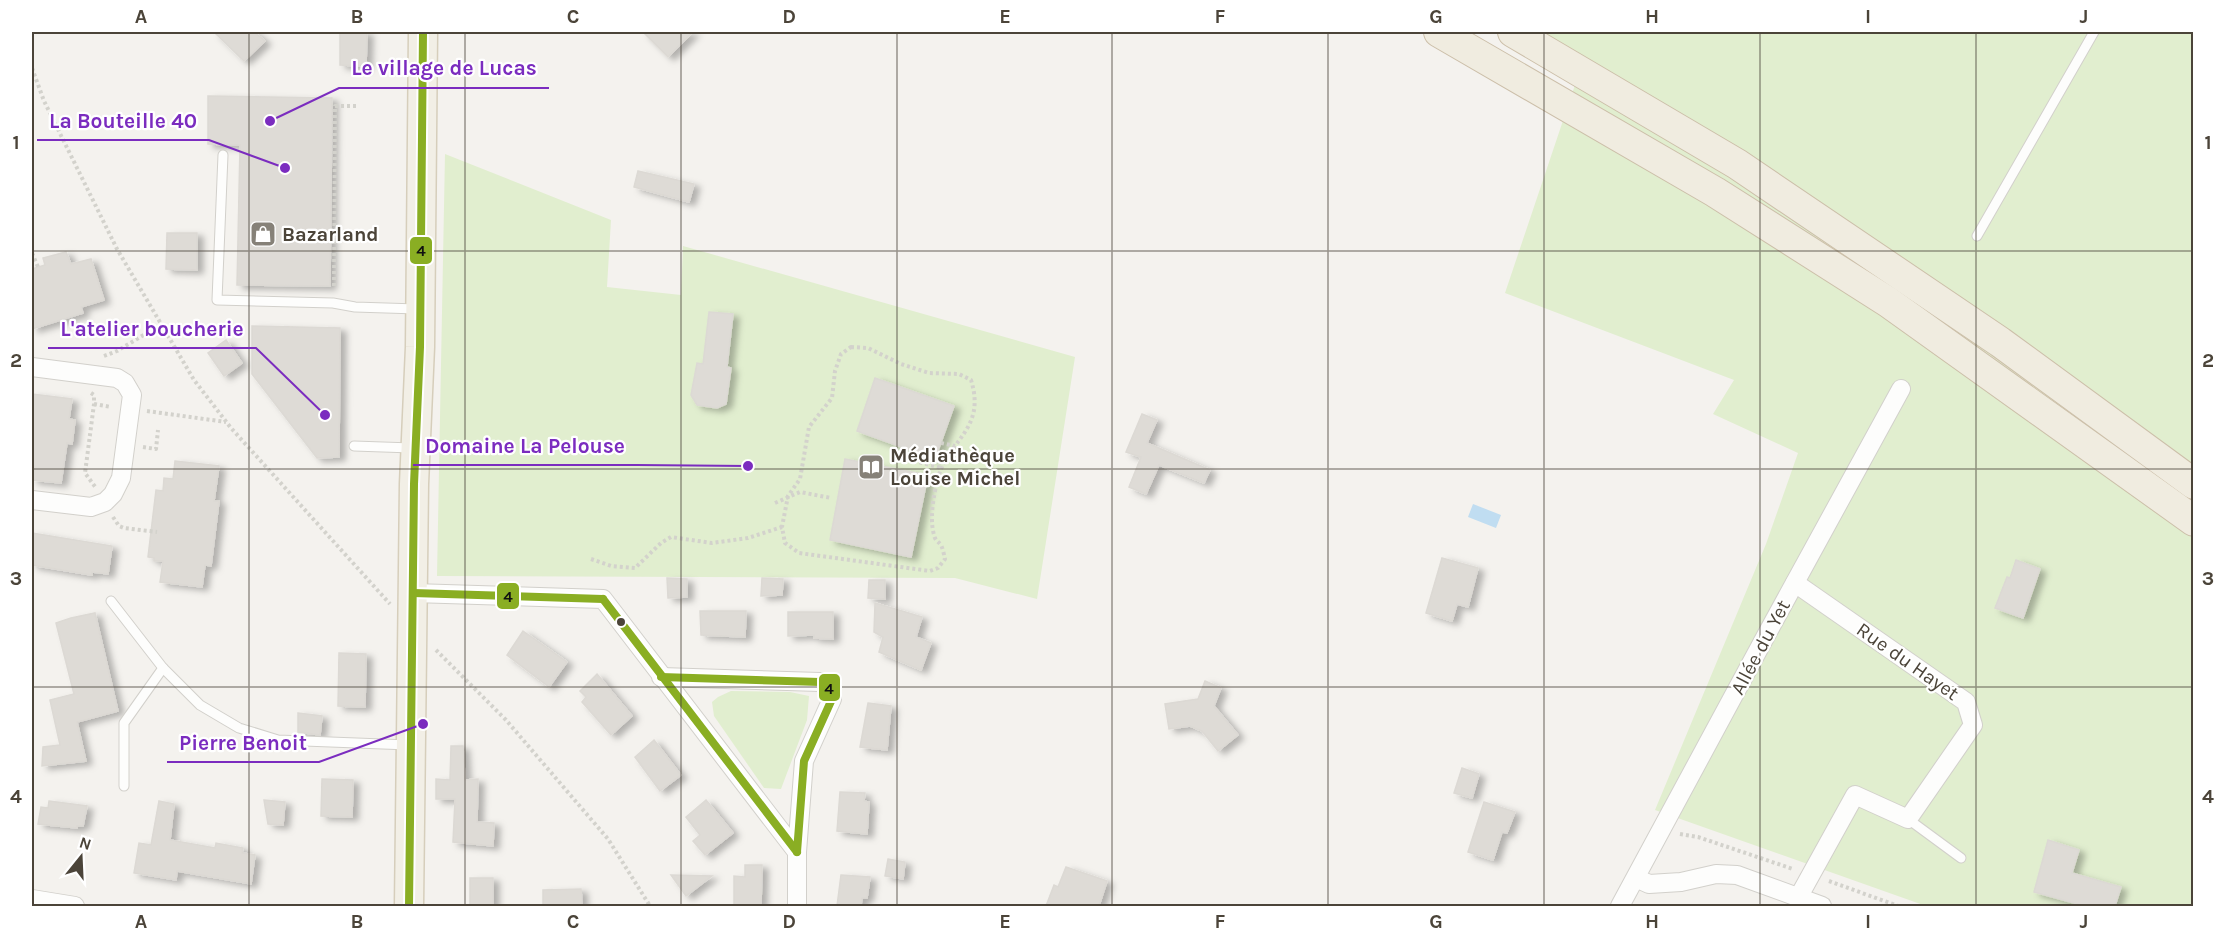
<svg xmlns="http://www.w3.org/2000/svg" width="2225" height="938" font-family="Karla,sans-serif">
  <defs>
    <filter id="shadow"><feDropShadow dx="6" dy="3.5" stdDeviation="3" flood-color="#0004"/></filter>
  </defs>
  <rect width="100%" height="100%" fill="#f4f2ee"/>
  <g fill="#e1eecf">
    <path d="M1545 32H2193V906H1926L1655 810 1766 544 1798 453 1713 414 1734 380 1505 293 1578 76Z"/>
    <path d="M445 154 611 220 607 287 681 295 683 246 1075 357 1037 599 955 578 437 576Z"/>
    <path d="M731 691 790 692 809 696 807 720 781 789 764 788 714 716 712 702 718 697Z"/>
  </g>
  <path fill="#c0ddf1" d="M1473 504 1501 515 1496 528 1468 517Z"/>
  <g fill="#dedbd6" stroke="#dcd9d4" stroke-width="1.5" filter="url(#shadow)">
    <path d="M214 32H254L265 41 244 61Z"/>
    <path d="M340 32H367L366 66 340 65Z"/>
    <path d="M643 32H693L668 57Z"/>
    <path d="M208 96 332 98 330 286 237 285 240 145 208 144Z"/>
    <path d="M638 171 694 184 689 202 634 187Z"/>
    <path d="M167 233H197V270L166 269Z"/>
    <path d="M66 252 71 264 91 259 104 300 81 307 83 313 32 329V269L45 265 43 258Z"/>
    <path d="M709 312 733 314 727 367 731 368 726 404 717 408 697 405 691 395 697 363 703 364Z"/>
    <path d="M252 326 340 328 339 457 317 458 252 374Z"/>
    <path d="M226 340 242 363 224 376 208 353Z"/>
    <path d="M875 378 954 406 935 459 857 431Z"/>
    <path d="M32 394 72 399 69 419 75 420 72 444 67 443 61 483 32 480Z"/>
    <path d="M1142 414 1157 420 1147 443 1210 470 1204 483 1159 465 1146 494 1129 487 1141 457 1126 452Z"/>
    <path d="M845 459 928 475 911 557 830 540Z"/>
    <path d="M175 461 219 466 214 501H219L211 566 205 565 202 587 160 582 163 561H154V558L148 557 156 490 163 491 164 478 173 479Z"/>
    <path d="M32 533 112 546 108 574 92 572V575L32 565Z"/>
    <path d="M1442 558 1478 568 1468 607 1457 604 1452 621 1426 613Z"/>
    <path d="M2016 560 2040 569 2023 618 1995 608 2007 577 2010 578Z"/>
    <path d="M667 578 687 579V597L668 598Z"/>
    <path d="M762 578 783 579 782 595 761 596Z"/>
    <path d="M869 580H885V599L868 598Z"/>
    <path d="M875 603 922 617 916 637 931 643 921 670 879 652 883 637 874 632Z"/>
    <path d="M700 611H746L745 637 701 635Z"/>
    <path d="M788 612H833V639L814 638V635L788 636Z"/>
    <path d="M95 613 118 711 77 722 86 761 42 766 43 747 60 745 50 700 74 694 56 623 71 618Z"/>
    <path d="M523 631 567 662 549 687 507 655Z"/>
    <path d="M339 653 366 654 365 707 338 706Z"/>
    <path d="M597 674 632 716 611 735 582 702 586 697 580 691Z"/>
    <path d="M1205 681 1221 688 1214 706 1238 735 1218 751 1202 731 1190 726 1169 729 1165 704 1198 699Z"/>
    <path d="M868 703 891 706 887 750 860 747Z"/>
    <path d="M298 713 322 716 320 735 298 732Z"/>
    <path d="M654 740 681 775 660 791 635 757Z"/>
    <path d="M451 746H463L465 780 478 779 477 822 494 823 493 846 453 842 455 799H436V779L450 780Z"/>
    <path d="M1462 768 1479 774 1472 798 1454 793Z"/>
    <path d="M322 779 353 780 352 817 321 816Z"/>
    <path d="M840 792 865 793 864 801 869 802 867 834 837 831Z"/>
    <path d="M264 800 285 802 283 825 268 824Z"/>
    <path d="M706 800 733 833 705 855 693 841 700 835 686 817Z"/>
    <path d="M49 801 87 806 83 826H77V828L38 824 41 807 48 808Z"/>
    <path d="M159 801 174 804 170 840 215 848 216 843 243 848 242 853 255 855 251 884 177 871 176 880 134 873 139 843 151 845Z"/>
    <path d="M1484 802 1515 812 1507 833 1502 832 1493 860 1468 852Z"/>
    <path d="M2048 840 2079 850 2072 873 2121 887 2115 906H2085L2034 892Z"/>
    <path d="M888 859 905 862 903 879 885 876Z"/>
    <path d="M745 865H762L761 906H734V876L745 877Z"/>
    <path d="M1066 867 1107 881 1099 906H1046L1054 885 1058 887Z"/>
    <path d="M671 875 712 876 686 896Z"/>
    <path d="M841 875 870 877 867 898H862L861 906H837Z"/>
    <rect x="470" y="878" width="23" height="28"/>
    <path d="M581 889 582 906H543V890Z"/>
  </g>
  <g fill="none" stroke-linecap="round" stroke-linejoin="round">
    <g stroke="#d2d0cb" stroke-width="11">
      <g id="service">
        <path d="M223 155 217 300 333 303 355 307 417 309"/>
        <path d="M1977 236 2094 32"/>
        <path d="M354 446 412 448"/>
        <path d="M111 601 163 668 200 705 239 728 278 740 409 745"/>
        <path d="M124 786V723L163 668"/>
        <path d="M1908 819 1961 858"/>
      </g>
    </g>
    <g stroke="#d2d0cb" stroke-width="20">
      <g id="minor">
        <path d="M32 367 117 378 125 383 132 395 121 478 113 494 105 502 91 507 32 500"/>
        <path d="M1795 583 1966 702 1973 725 1908 819 1855 795 1798 898"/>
        <path d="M413 593 603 599 797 852"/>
        <path d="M661 677 820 682 829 686 832 699 804 761 797 852V906"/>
        <path d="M1636 878 1649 884 1681 882 1716 874 1737 875 1822 906"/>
        <path d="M32 899 75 906"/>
        <path d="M1620 906 1769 630 1901 389"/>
      </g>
    </g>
    <g stroke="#d6cebb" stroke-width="31">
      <path id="primary" d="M409 906 414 484 420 347 423 32"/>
    </g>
    <g stroke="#ccbfa9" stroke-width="32">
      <g id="trunk">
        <path d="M1439 32 1715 192 1888 302 2194 521"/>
        <path d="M1513 32 1737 164 2000 342 2194 484"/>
      </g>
    </g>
    <g stroke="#d3d2cc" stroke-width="4" stroke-dasharray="3 3" stroke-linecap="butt">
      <path d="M32 68 44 101 117 249 194 380 231 428 390 604"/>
      <path d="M32 253 38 267"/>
      <path d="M334 286 335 106H358"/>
      <path d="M851 347 868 348 901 364 929 373 959 374 971 380C987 431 946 440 937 482 933 498 929 522 935 538 937 542 939 542 941 545 943 549 944 555 945 559L938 568 930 571 799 553 785 543 782 527 788 496 800 479 809 427 832 398 835 371 841 354Z"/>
      <path d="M104 356 117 351 147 333"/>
      <path d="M91 393 94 395V404L85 473 96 488"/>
      <path d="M94 404 111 407"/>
      <path d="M147 411 226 422"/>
      <path d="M941 443 955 446"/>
      <path d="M143 447 156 449 158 430"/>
      <path d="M902 458 942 468"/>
      <path d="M775 503 800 492 831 498"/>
      <path d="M113 517 119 526 124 528 157 532"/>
      <path d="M591 559 611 566 635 568 661 543 671 537 712 543 748 538 782 527"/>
      <path d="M436 650 506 720 608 839 650 906"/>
      <path d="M1680 834 1698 837 1793 869"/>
      <path d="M1829 881 1898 906"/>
    </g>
    <use href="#service" stroke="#fdfdfc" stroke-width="9"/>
    <use href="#minor" stroke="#fdfdfc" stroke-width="18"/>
    <use href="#primary" stroke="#f2efe6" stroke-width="28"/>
    <use href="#trunk" stroke="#f0ece0" stroke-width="30"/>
    <g stroke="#fff" stroke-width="12">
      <g id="bus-1">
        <path d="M413 593 603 599"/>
        <path d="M603 599 797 852"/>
        <path d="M661 677 820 682 829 686 832 699 804 761 797 852"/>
        <path d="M409 906 414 484 420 347 423 32"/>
      </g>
    </g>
    <use href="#bus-1" stroke="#8aae23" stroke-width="8"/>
  </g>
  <path fill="none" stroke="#4b4439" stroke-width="1.5" stroke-opacity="0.55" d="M249 32V906M465 32V906M681 32V906M897 32V906M1112 32V906M1328 32V906M1544 32V906M1760 32V906M1976 32V906M32 251H2194M32 469H2194M32 687H2194"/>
  <defs>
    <g id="shop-square" transform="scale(1.35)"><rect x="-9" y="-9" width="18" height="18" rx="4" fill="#868178" stroke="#fff"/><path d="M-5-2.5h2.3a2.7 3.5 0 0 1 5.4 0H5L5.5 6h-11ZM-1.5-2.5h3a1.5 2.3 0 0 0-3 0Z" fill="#fff"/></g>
    <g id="library-square" transform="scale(1.35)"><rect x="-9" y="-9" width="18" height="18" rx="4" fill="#868178" stroke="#fff"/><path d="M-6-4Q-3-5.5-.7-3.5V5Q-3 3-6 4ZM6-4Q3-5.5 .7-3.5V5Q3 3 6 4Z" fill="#fff"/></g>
  </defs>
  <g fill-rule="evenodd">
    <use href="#shop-square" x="263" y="234"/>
    <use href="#library-square" x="871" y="467"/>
  </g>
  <circle fill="#4b4439" stroke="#fff" stroke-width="2" cx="621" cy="622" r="5"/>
  <g text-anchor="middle" stroke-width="4.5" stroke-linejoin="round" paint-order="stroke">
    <g font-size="20" font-weight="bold" fill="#4b4439" stroke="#fff" text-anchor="start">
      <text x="282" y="241">Bazarland</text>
      <text x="890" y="462">Médiathèque<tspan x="890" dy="23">Louise Michel</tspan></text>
    </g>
    <g font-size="20" fill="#4b4439" stroke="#fff">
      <text transform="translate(1760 647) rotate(-62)" y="7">Allée du Yet</text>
      <text transform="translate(1908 661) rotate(35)" y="7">Rue du Hayet</text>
    </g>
  </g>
  <path fill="none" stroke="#7b2cbf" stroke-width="2" d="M270 121L339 88H549M285 168L209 140H37M325 415L256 348H48M748 466L637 465H413M423 724L319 762H167"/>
  <g fill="#7b2cbf" stroke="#fff" stroke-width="2">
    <circle cx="270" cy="121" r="6"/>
    <circle cx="285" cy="168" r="6"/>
    <circle cx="325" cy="415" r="6"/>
    <circle cx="748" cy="466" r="6"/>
    <circle cx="423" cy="724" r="6"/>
  </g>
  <g font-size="21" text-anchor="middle" font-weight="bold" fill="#7b2cbf" stroke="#fff" stroke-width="4.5" stroke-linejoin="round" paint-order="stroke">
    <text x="444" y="75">Le village de Lucas</text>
    <text x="123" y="128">La Bouteille 40</text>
    <text x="152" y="336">L'atelier boucherie</text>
    <text x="525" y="453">Domaine La Pelouse</text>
    <text x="243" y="750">Pierre Benoit</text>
  </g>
  <g stroke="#fff" stroke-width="2">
    <rect x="409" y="236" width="24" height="29" rx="6" fill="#8aae23"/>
    <rect x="496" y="582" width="24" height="28" rx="6" fill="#8aae23"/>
    <rect x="818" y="673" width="23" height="29" rx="6" fill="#8aae23"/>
  </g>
  <g font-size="16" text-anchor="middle" font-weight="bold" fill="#111">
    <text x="421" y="256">4</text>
    <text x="508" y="602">4</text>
    <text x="829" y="694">4</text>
  </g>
  <rect width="2225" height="938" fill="none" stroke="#ffffff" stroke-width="66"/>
  <g transform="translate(81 857) rotate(18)" stroke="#ffffff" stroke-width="4.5" paint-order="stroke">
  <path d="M0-4.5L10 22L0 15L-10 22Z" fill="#4b4439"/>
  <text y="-9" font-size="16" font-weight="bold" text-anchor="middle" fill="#4b4439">N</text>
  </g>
  <rect x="33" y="33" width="2159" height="872" fill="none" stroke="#4b4439" stroke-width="2"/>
  <g font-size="20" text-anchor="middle" font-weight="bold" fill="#4b4439">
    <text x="141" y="23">A</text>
    <text x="357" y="23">B</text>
    <text x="573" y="23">C</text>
    <text x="789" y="23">D</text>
    <text x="1005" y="23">E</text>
    <text x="1220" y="23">F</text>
    <text x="1436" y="23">G</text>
    <text x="1652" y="23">H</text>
    <text x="1868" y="23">I</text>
    <text x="2084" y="23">J</text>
    <text x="16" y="149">1</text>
    <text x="2208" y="149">1</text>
    <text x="16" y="367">2</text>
    <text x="2208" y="367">2</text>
    <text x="16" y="585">3</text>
    <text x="2208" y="585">3</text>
    <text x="16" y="803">4</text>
    <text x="2208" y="803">4</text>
    <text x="141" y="928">A</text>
    <text x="357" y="928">B</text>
    <text x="573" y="928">C</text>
    <text x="789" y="928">D</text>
    <text x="1005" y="928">E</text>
    <text x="1220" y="928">F</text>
    <text x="1436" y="928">G</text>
    <text x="1652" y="928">H</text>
    <text x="1868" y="928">I</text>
    <text x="2084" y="928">J</text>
  </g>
</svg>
